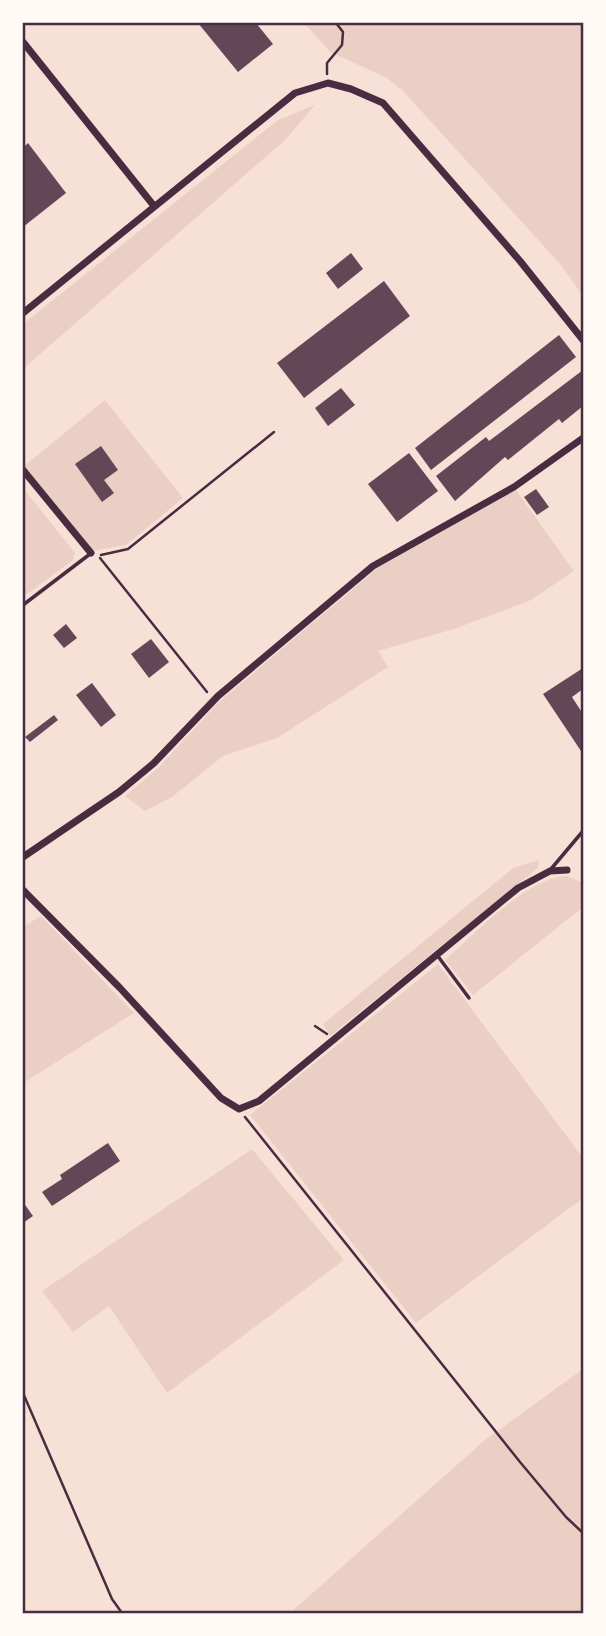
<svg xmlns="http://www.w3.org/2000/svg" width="606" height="1636" font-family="Lato,sans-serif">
  <rect width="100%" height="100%" fill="#f7e1d7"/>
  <g fill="#ebcfc5">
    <path d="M304 23H583V296L561 265 403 91 387 78 330 52Z"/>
    <path d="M315 105 285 140 23 369V324L278 120Z"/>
    <path d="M105 400 183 498 126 545 87 552 23 467Z"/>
    <path d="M23 488 75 553 73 560 23 597Z"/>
    <path d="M516 490 574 571 531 600 454 629 378 651 388 667 277 738 223 756 172 797 145 811 125 796 158 768 220 701 379 567Z"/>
    <path d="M539 860 538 868 330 1036 323 1024 513 868Z"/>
    <path d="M566 876 583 883V907L473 995 445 960C475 934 526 878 566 876Z"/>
    <path d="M41 916 134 1013 23 1083V927Z"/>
    <path d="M438 964 583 1158V1198L416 1323 250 1115Z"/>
    <path d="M252 1149 344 1260 167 1393 109 1306 73 1332 42 1291Z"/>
    <path d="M583 1369V1613H397L373 1610 368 1613H290L485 1440Z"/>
  </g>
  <g fill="#644757">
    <path d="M198 23H256L273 44 238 72Z"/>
    <path d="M28 143 66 193 23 227V148Z"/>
    <path d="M351 253 363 269 338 289 326 273Z"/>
    <path d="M384 281 410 316 304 398 277 363Z"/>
    <path d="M559 335 576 357 431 470 415 448Z"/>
    <path d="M583 370V406L562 423 559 419 508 460 505 457 455 501 436 476 486 437 489 441Z"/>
    <path d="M341 388 355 405 328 426 315 408Z"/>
    <path d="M101 446 118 470 104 480 114 493 102 502 75 464Z"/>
    <path d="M409 453 438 491 397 522 368 484Z"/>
    <path d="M536 489 549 507 537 515 524 497Z"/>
    <path d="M66 624 77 638 64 648 53 635Z"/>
    <path d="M151 639 169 662 149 678 131 654Z"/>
    <path d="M583 668V689L572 697 583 714V754L543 694Z"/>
    <path d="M92 683 116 715 101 727 76 695Z"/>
    <path d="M54 715 58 720 30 742 25 737Z"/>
    <path d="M108 1143 120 1161 52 1206 42 1192 62 1179 60 1175Z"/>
    <path d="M23 1202 33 1216 23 1223Z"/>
  </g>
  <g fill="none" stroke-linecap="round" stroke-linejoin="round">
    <g stroke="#4a2c40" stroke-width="2.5">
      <path d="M327 74V63L342 45 343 32 336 23"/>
      <path d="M101 555 128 549 274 432"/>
      <path d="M100 558 207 692"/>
      <path d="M315 1026 327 1034"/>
      <path d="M245 1117 520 1462 566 1517 583 1533"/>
      <path d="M23 1393 112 1599 122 1613"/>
    </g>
    <g stroke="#4a2c40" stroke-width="3.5">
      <path d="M23 605 90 554"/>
      <path d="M551 869 583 831"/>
      <path d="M437 955 469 998"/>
    </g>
    <g stroke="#4a2c40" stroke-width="7">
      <path d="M23 42 154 206"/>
      <path d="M23 313 295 93 328 83 351 89 383 103 520 261 583 340"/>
      <path d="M23 470 91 553"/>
      <path d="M23 857 119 792 154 763 218 696 373 566 514 487 583 438"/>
      <path d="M23 890 120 988 221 1098 239 1109 259 1101 518 888 550 871 567 870"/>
    </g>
  </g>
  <rect width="606" height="1636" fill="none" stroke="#fffaf5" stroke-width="49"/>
  <rect x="24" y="24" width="558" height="1588" fill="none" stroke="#4a2c40" stroke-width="2.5"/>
</svg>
